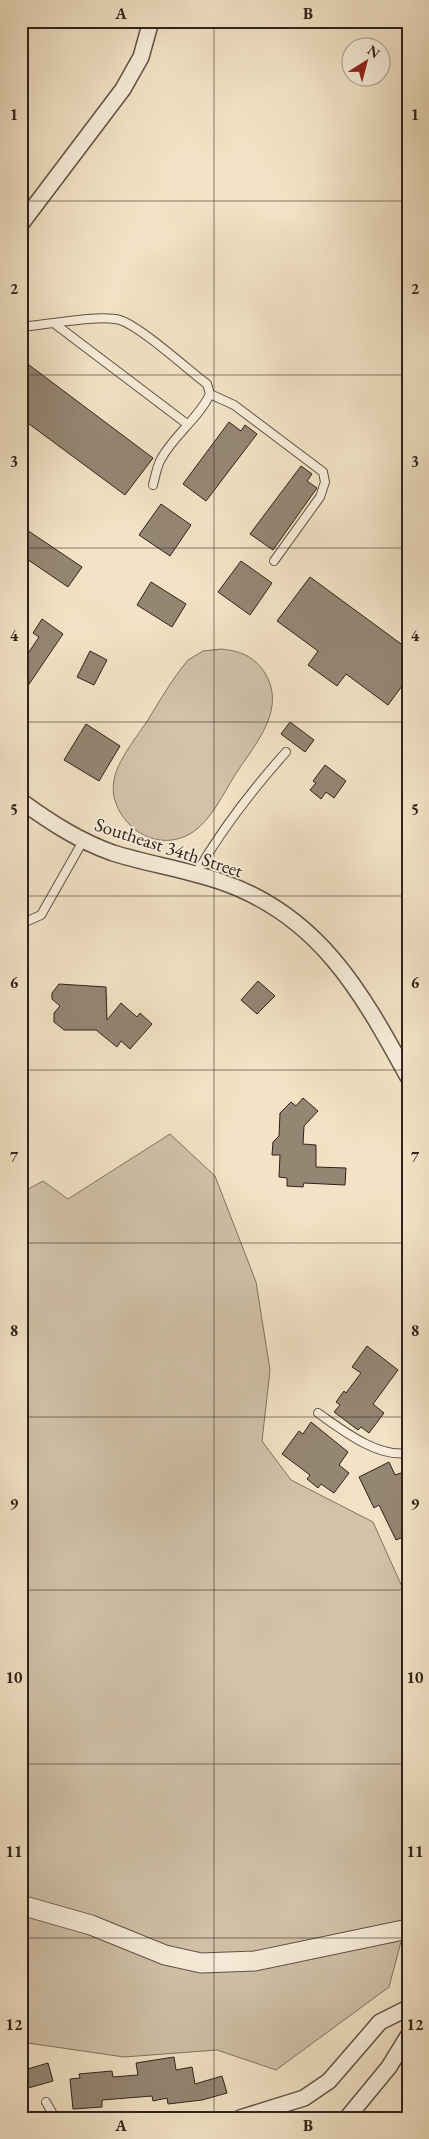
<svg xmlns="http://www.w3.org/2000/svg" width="429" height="2139" font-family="'EB Garamond',serif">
  <rect width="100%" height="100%" fill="#f2e3c6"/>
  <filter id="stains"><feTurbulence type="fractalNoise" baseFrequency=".004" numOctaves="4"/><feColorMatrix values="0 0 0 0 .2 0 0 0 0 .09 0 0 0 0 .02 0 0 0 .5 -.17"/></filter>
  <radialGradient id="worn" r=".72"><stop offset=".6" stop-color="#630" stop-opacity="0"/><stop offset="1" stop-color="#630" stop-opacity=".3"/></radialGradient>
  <g fill="#d1c2a9" stroke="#807262">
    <path d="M221 649C240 651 254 656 265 673 287 710 255 744 235 775 223 794 212 819 193 832 161 853 123 832 114 797 112 788 114 776 118 767 125 752 136 737 146 723 159 702 172 679 188 660L203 651Z"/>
    <path d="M170 1134 215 1176 256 1282 270 1370 262 1441 291 1480 373 1522 408 1600V1915L389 1987 276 2070 217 2050 124 2057 21 2042V1193L43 1181 68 1199Z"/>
  </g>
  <g fill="#958674" stroke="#30221b">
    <path d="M21 359 153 458 125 495 21 418Z"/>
    <path d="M229 422 241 431 245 425 257 434 206 501 183 484Z"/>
    <path d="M301 466 312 474 307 481 317 488 273 550 250 534Z"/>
    <path d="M161 504 191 525 170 556 139 535Z"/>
    <path d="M21 526 82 567 68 587 21 555Z"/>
    <path d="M241 561 272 583 250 615 218 592Z"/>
    <path d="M310 577 408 649V678L388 705 346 674 337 686 308 665 318 651 277 621Z"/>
    <path d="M151 582 186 604 172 627 137 605Z"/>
    <path d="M42 619 63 634 21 696V664L39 637 33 633Z"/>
    <path d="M90 651 107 660 94 685 77 677Z"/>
    <path d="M290 722 314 740 305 752 281 734Z"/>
    <path d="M86 724 120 746 99 781 64 760Z"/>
    <path d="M325 765 346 781 334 798 326 792 321 799 310 790 316 783 313 781Z"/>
    <path d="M258 981 275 996 257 1014 241 1000Z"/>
    <path d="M59 984 106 987 107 1020 121 1003 137 1017 140 1013 152 1024 130 1049 121 1041 117 1047 96 1030H64L54 1022V1013L60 1006 52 999V993Z"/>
    <path d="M303 1098 318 1111 304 1126 303 1144 316 1145V1167L346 1168 345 1185 304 1183 303 1187 287 1186V1178L279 1177 280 1155H272L273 1142 279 1136 280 1113 291 1102 296 1106Z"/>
    <path d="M367 1346 398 1370 373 1404 384 1413 369 1433 361 1427 358 1430 334 1412 340 1405 336 1402 344 1391 346 1393 361 1373 352 1367Z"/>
    <path d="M311 1422 348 1452 339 1465 349 1473 334 1493 321 1484 318 1488 307 1479 310 1475 282 1454 299 1431 303 1434Z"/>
    <path d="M389 1462 395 1475 401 1473 408 1486V1535L396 1540 379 1505 374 1508 359 1477Z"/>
    <path d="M174 2057 176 2070 192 2067 195 2084 222 2076 227 2093 202 2100 168 2104 167 2098 153 2101 152 2096 102 2100V2107L73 2109 70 2079 80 2078 79 2074 112 2071 113 2077 138 2075 136 2063Z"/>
    <path d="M48 2063 53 2081 21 2090V2071Z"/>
  </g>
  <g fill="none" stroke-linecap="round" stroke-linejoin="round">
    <g stroke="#605246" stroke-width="10">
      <g id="service">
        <path d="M55 324 187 424"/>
        <path d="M21 327C45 325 100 314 120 320 141 327 187 369 207 384L210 394C199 418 174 435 161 459 157 466 155 477 153 485"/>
        <path d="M210 394 234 405 323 472 325 482 320 497 274 561"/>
        <path d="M196 874C221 830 253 789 286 752"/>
        <path d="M21 924 41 915 83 841"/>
        <path d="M318 1413C341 1429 377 1458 408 1453"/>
        <path d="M46 2102 55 2118"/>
      </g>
    </g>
    <g stroke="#605246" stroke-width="18">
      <g id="minor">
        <path d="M21 224 123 89 141 57 151 21"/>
        <path d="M21 801C50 822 79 841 113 853 148 864 184 869 219 881 318 914 361 991 408 1077"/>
        <path d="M240 2118 304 2098 329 2081 380 2022 408 2008"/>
        <path d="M347 2118 389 2067 408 2036"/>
      </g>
    </g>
    <g stroke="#605246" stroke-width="21">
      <path id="tertiary" d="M21 1905 91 1925 165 1955 201 1963 255 1961 408 1929"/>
    </g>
    <use href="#service" stroke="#f7edda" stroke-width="8"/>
    <use href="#minor" stroke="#f7edda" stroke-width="15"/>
    <use href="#tertiary" stroke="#f7edda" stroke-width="19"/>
  </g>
  <path fill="none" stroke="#30221b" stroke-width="1" stroke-opacity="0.55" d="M214 21V2118M21 201H408M21 375H408M21 548H408M21 722H408M21 896H408M21 1070H408M21 1243H408M21 1417H408M21 1590H408M21 1764H408M21 1938H408"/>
  <g text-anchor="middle" stroke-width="4" stroke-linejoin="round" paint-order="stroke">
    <g font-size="19" fill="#30221b" stroke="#f7edda">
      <text transform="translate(169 847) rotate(18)" y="7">Southeast 34th Street</text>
    </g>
  </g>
  <rect width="429" height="2139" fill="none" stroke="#f2e3c6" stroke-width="55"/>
  <g transform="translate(366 62) rotate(36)"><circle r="24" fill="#f7edda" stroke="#a79c8e"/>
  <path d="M0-4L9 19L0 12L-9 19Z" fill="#8f2418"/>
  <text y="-8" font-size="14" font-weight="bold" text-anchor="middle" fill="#30221b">N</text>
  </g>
  <rect x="28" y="28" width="374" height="2084" fill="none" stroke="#30221b" stroke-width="2"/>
  <g font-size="16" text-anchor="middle" font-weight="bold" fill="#30221b">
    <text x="121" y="19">A</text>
    <text x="308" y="19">B</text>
    <text x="14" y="120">1</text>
    <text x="415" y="120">1</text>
    <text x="14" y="294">2</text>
    <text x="415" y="294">2</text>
    <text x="14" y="467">3</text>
    <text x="415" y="467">3</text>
    <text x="14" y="641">4</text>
    <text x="415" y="641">4</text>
    <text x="14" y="815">5</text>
    <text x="415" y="815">5</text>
    <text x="14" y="988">6</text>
    <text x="415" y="988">6</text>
    <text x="14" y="1162">7</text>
    <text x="415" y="1162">7</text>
    <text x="14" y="1336">8</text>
    <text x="415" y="1336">8</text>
    <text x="14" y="1509">9</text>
    <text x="415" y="1509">9</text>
    <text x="14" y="1683">10</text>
    <text x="415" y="1683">10</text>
    <text x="14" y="1857">11</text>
    <text x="415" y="1857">11</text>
    <text x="14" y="2030">12</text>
    <text x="415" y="2030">12</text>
    <text x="121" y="2131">A</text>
    <text x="308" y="2131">B</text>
  </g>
  <rect width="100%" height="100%" filter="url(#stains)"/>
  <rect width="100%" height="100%" fill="url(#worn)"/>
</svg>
